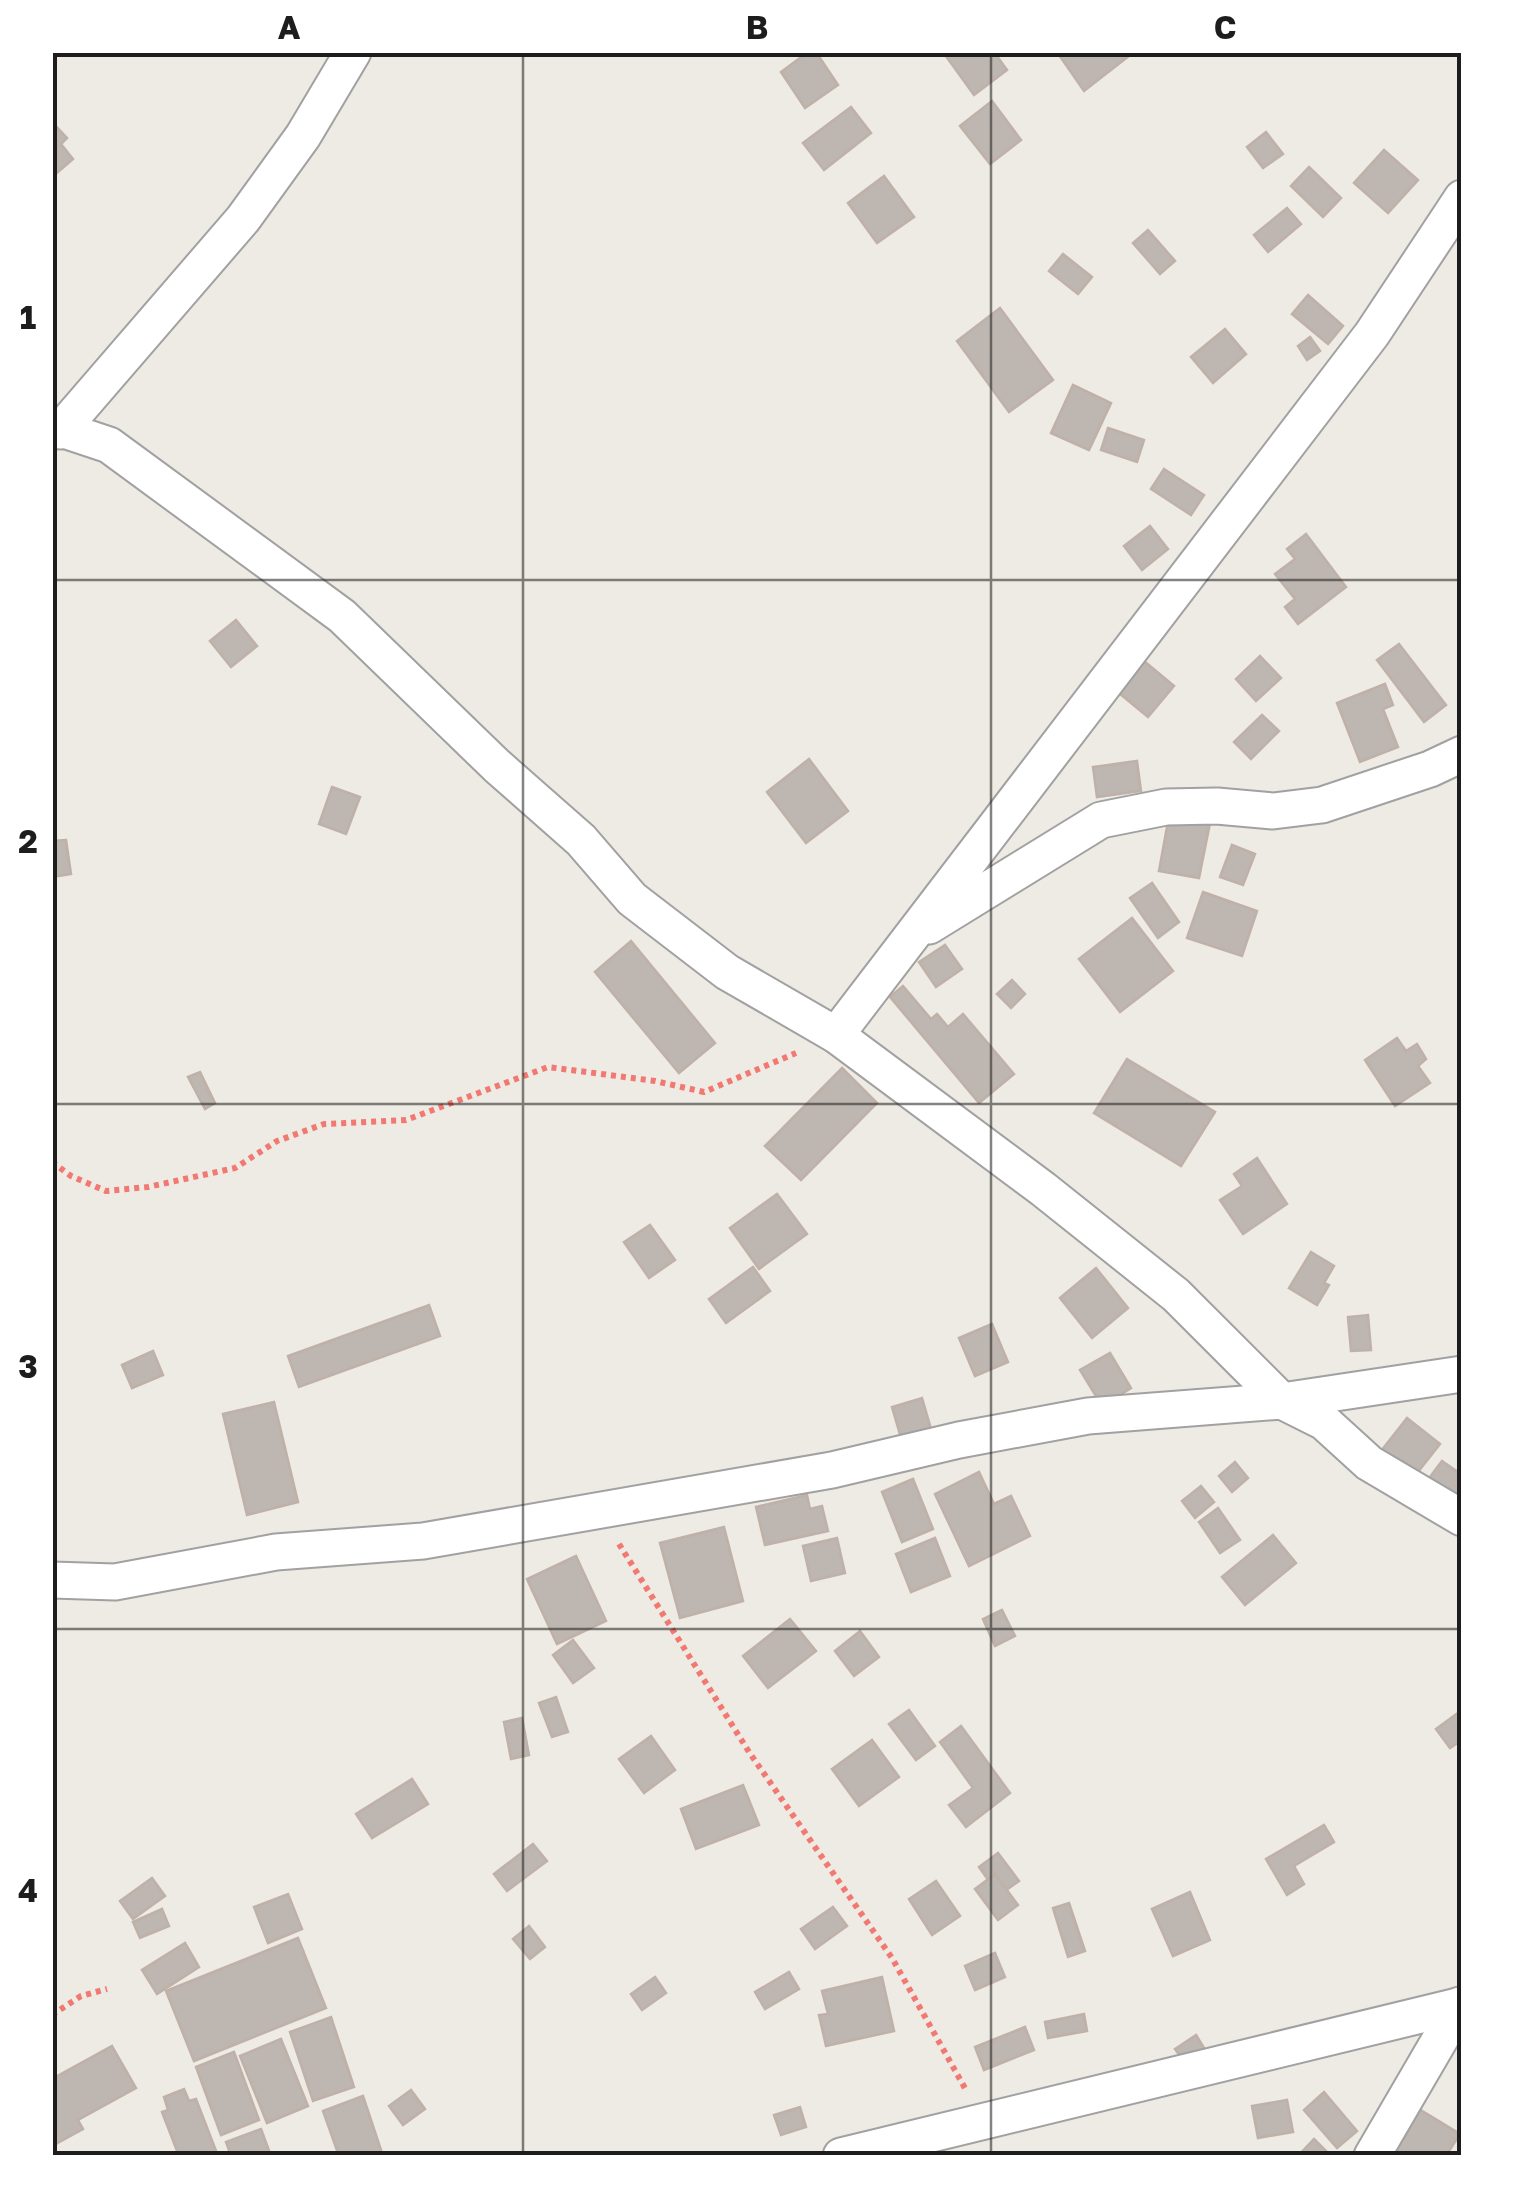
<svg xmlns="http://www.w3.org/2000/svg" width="1514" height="2208" font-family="'Golos Text',sans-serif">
  <rect width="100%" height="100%" fill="#eeeae4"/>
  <g fill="#beb6b1" stroke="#bfb1a7" stroke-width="2.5">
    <path d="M808 52H816L838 85 805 108 781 72Z"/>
    <path d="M943 52H994L1007 70 974 95Z"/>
    <path d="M1057 52H1134L1084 91Z"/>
    <path d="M992 101 1021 140 990 164 960 126Z"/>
    <path d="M851 107 871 133 824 170 803 143Z"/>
    <path d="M52 122 67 138 61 144 73 159 52 177Z"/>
    <path d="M1266 132 1283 154 1263 168 1247 147Z"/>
    <path d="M1384 150 1418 180 1388 213 1354 183Z"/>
    <path d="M1309 167 1341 198 1323 217 1291 186Z"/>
    <path d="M884 176 914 217 877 243 848 203Z"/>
    <path d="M1287 208 1301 224 1268 252 1254 235Z"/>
    <path d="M1148 230 1175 261 1160 274 1133 243Z"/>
    <path d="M1063 254 1092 277 1078 294 1049 271Z"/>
    <path d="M1308 295 1343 326 1328 344 1292 314Z"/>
    <path d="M1000 308 1053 380 1009 412 957 341Z"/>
    <path d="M1225 329 1246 354 1213 383 1191 357Z"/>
    <path d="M1310 337 1320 351 1307 360 1298 346Z"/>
    <path d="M1073 385 1111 403 1089 450 1051 433Z"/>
    <path d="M1108 428 1144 440 1137 462 1101 450Z"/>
    <path d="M1164 469 1204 495 1191 515 1151 489Z"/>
    <path d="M1150 526 1168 549 1142 570 1124 546Z"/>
    <path d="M1306 534 1346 587 1298 624 1285 607 1295 599 1275 574 1295 559 1287 549Z"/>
    <path d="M236 620 257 646 231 667 210 641Z"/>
    <path d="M1399 644 1446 705 1424 722 1377 660Z"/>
    <path d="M1260 656 1281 678 1256 701 1236 679Z"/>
    <path d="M1144 661 1174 686 1148 717 1119 693Z"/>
    <path d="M1385 684 1393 705 1383 709 1398 747 1360 762 1337 703Z"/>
    <path d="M1262 715 1279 731 1251 759 1234 742Z"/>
    <path d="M809 759 848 811 806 843 767 792Z"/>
    <path d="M1137 761 1141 791 1097 797 1093 767Z"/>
    <path d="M332 787 360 797 346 834 319 824Z"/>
    <path d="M1169 816 1210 823 1199 878 1159 871Z"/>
    <path d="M66 840 71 874 52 877V841Z"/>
    <path d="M1232 845 1255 854 1243 885 1220 877Z"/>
    <path d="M1152 883 1179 922 1158 938 1130 898Z"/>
    <path d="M1203 892 1257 911 1242 956 1187 938Z"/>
    <path d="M1132 918 1173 971 1120 1012 1079 959Z"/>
    <path d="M631 941 715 1043 679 1073 595 972Z"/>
    <path d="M945 945 962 969 936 987 919 962Z"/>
    <path d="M1012 980 1025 994 1011 1008 997 994Z"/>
    <path d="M903 986 931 1019 937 1014 948 1027 963 1014 1014 1074 979 1103 890 997Z"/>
    <path d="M1397 1038 1406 1051 1417 1044 1426 1059 1418 1066 1430 1083 1395 1106 1365 1060Z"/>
    <path d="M1127 1059 1215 1112 1181 1166 1094 1113Z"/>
    <path d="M842 1068 877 1103 801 1180 765 1146Z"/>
    <path d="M200 1072 215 1103 205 1109 188 1077Z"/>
    <path d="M1257 1158 1287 1204 1243 1234 1220 1200 1242 1186 1234 1174Z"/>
    <path d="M777 1194 807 1234 759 1269 730 1228Z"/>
    <path d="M650 1225 675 1260 649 1278 624 1242Z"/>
    <path d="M1311 1252 1334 1266 1324 1283 1329 1285 1317 1305 1289 1288Z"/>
    <path d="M753 1267 770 1291 726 1323 709 1299Z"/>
    <path d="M1096 1268 1128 1308 1092 1338 1060 1298Z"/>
    <path d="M429 1305 440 1336 299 1387 288 1356Z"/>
    <path d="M1368 1315 1371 1350 1351 1351 1348 1317Z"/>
    <path d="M992 1324 1008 1362 975 1376 959 1338Z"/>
    <path d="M153 1351 163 1375 132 1388 122 1365Z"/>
    <path d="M1110 1353 1131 1388 1102 1406 1080 1370Z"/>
    <path d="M922 1398 931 1429 901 1438 892 1407Z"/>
    <path d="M274 1402 298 1502 247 1515 223 1414Z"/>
    <path d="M1407 1418 1440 1444 1414 1477 1381 1451Z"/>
    <path d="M1442 1461 1462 1475V1505L1427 1481Z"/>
    <path d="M1235 1462 1248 1478 1232 1492 1219 1476Z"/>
    <path d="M979 1472 994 1504 1011 1496 1030 1536 969 1566 935 1494Z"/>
    <path d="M913 1479 933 1529 902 1542 882 1492Z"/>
    <path d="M1201 1486 1214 1502 1195 1518 1182 1501Z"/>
    <path d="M807 1495 810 1509 822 1506 828 1531 765 1545 756 1507Z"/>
    <path d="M1218 1508 1240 1540 1220 1553 1199 1522Z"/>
    <path d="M724 1527 743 1601 680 1618 660 1543Z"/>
    <path d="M1273 1535 1296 1563 1245 1605 1222 1577Z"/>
    <path d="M837 1538 845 1573 811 1581 803 1546Z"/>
    <path d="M935 1538 950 1576 911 1592 896 1554Z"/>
    <path d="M576 1556 606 1621 557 1644 527 1579Z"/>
    <path d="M1002 1610 1015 1636 995 1646 983 1619Z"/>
    <path d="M790 1619 816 1651 768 1688 743 1656Z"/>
    <path d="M860 1631 879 1657 854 1676 835 1651Z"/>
    <path d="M573 1640 594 1668 573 1683 553 1655Z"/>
    <path d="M556 1697 568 1732 552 1737 539 1703Z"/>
    <path d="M909 1710 935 1746 916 1760 889 1724Z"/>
    <path d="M1462 1710V1740L1450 1748 1436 1729Z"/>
    <path d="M522 1718 529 1755 511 1759 504 1722Z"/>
    <path d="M961 1726 1010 1793 966 1827 949 1805 973 1788 940 1742Z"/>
    <path d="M651 1736 675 1770 644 1793 619 1759Z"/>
    <path d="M872 1740 899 1777 859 1806 832 1769Z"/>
    <path d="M412 1779 428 1804 372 1838 356 1814Z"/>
    <path d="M743 1785 759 1825 696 1849 681 1809Z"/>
    <path d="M1324 1825 1334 1842 1294 1866 1304 1884 1287 1895 1266 1859Z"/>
    <path d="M533 1844 547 1861 507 1891 494 1874Z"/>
    <path d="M998 1853 1019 1881 999 1895 979 1867Z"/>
    <path d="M995 1874 1018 1905 998 1920 975 1889Z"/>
    <path d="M152 1878 165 1896 133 1919 120 1901Z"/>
    <path d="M936 1881 960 1916 932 1935 909 1899Z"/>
    <path d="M1190 1892 1210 1940 1173 1956 1152 1909Z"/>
    <path d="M288 1894 302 1929 268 1943 254 1907Z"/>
    <path d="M1069 1903 1085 1951 1068 1957 1053 1908Z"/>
    <path d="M833 1907 847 1926 815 1949 801 1929Z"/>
    <path d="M162 1909 169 1926 140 1938 133 1922Z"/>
    <path d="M529 1926 545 1947 530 1959 513 1939Z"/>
    <path d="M298 1938 326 2008 194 2061 166 1991Z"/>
    <path d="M185 1943 199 1967 157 1994 142 1970Z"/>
    <path d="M995 1953 1005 1977 975 1990 965 1966Z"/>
    <path d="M789 1972 799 1989 765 2009 755 1992Z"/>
    <path d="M655 1977 666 1993 642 2010 631 1994Z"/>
    <path d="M882 1977 894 2031 826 2046 819 2015 828 2014 822 1991Z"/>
    <path d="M1084 2014 1087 2031 1048 2038 1045 2022Z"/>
    <path d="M331 2017 354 2087 313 2101 290 2032Z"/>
    <path d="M1025 2027 1034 2050 984 2070 975 2047Z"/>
    <path d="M1196 2035 1206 2051 1186 2064 1175 2049Z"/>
    <path d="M281 2039 308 2106 267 2123 240 2056Z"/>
    <path d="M112 2046 136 2088 78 2120 83 2129 54 2145 52 2079Z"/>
    <path d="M234 2052 259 2120 221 2135 196 2067Z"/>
    <path d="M184 2089 189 2101 196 2099 218 2156H179L162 2112 168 2110 164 2097Z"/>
    <path d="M411 2090 425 2109 403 2125 389 2106Z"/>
    <path d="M1324 2092 1357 2131 1337 2148 1304 2110Z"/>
    <path d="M363 2096 383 2156H339L323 2111Z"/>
    <path d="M1287 2100 1293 2132 1258 2138 1252 2106Z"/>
    <path d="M800 2107 806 2127 781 2135 774 2115Z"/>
    <path d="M1419 2109 1460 2134 1446 2156H1389Z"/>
    <path d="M261 2129 271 2156H231L226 2142Z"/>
    <path d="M1314 2139 1331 2156H1298Z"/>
  </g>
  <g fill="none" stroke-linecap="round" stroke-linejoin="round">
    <g stroke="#a1a1a1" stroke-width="39">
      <g id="street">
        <path d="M52 426 109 445 342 616 497 766 581 840 632 899 727 972 836 1035 1043 1189 1176 1295 1282 1401 1462 1374"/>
        <path d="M60 431 243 219 303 136 353 52"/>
        <path d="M929 926 1101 820 1166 807 1217 806 1273 811 1322 805 1430 769 1462 754"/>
        <path d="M836 1035 1372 334 1462 198"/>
        <path d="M52 1580 115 1582 276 1552 423 1541 832 1470 959 1440 1088 1416 1282 1401 1324 1422 1369 1463 1462 1518"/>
        <path d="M841 2156 1462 2005"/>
        <path d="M1372 2156 1460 2005"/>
      </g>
    </g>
    <g stroke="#f17972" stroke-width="6" stroke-dasharray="5 5" stroke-linecap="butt">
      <path d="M52 1162 71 1176 106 1191 148 1187 235 1168 277 1141 324 1124 406 1120 548 1067 655 1081 704 1092 796 1053"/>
      <path d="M619 1544 749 1752 892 1958 966 2090"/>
      <path d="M52 2015 81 1996 107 1989"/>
    </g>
    <use href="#street" stroke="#fff" stroke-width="35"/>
  </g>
  <path fill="none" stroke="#1d1d1d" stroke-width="2.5" stroke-opacity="0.55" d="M523 52V2156M991 52V2156M52 580H1462M52 1104H1462M52 1629H1462"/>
  <rect width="1514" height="2208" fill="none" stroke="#ffffff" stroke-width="110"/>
  <rect x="55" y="55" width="1404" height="2098" fill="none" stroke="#1d1d1d" stroke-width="4"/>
  <g font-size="32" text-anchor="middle" font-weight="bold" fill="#1d1d1d">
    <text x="289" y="39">A</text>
    <text x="757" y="39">B</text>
    <text x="1225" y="39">C</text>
    <text x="28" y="329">1</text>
    <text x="28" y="853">2</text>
    <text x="28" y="1378">3</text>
    <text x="28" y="1902">4</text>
  </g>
</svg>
